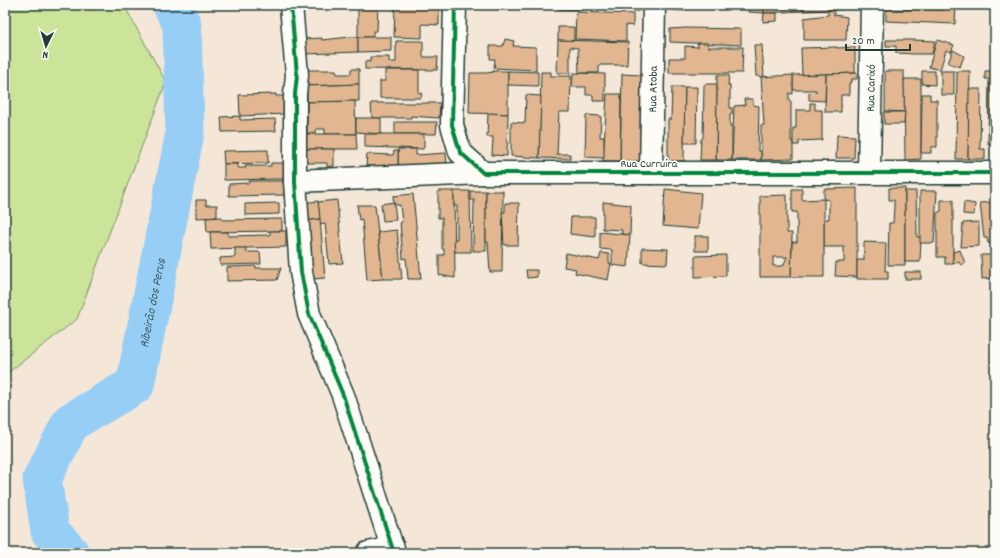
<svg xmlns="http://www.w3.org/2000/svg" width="1000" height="558" font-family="Dekko,sans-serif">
  <rect width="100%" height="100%" fill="#f5e7d8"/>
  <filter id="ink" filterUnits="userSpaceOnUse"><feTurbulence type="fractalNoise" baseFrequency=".025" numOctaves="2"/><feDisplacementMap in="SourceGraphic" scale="8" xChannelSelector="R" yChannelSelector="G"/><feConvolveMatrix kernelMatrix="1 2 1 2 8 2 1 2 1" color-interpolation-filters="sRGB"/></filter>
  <g filter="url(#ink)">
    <path fill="#cbe49a" stroke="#759067" d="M5 5H124L166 82 77 319 5 375Z"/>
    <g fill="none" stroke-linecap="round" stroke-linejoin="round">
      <path stroke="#97cef6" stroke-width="39" id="s1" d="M70 553 50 531 42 479 71 422 135 385 185 133 182 25 172 5"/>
    </g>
    <g fill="#e1b691" stroke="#1f3d34" fill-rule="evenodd">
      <path d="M358 5H378L377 31H373V37H358Z"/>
      <path d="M558 5H583V10L558 9Z"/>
      <path d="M596 5H639V11H624V7Z"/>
      <path d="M671 5H684V11L671 10Z"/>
      <path d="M748 5H764V13L748 12Z"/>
      <path d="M764 5H802L803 11 764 13Z"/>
      <path d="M802 5H855V9L803 11Z"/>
      <path d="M395 6H439V25L422 24V38L394 37Z"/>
      <path d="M944 6H956L955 24 886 21V9L944 10Z"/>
      <path d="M828 10H834V15L847 17 846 40H804V18L828 15Z"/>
      <path d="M576 12 633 14V26L626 25V41L575 39Z"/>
      <path d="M764 13H777V21L763 22Z"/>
      <path d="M558 27H574V41L558 40Z"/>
      <path d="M686 28 741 29V45L670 42V29Z"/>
      <path d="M350 37H358V52L305 54 303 39 322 38V40Z"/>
      <path d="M358 37H391V51L358 52Z"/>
      <path d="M505 39 514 41 513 46 536 47V70L494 68 495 59H490V46H503Z"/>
      <path d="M558 40 628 42 627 65H599V73H579L578 48 570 47V73H557Z"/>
      <path d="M886 40H913L935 41 932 54H914L896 53V46H886Z"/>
      <path d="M937 40 954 45 951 52 946 50 940 70 929 67Z"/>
      <path d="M396 41H423V57H438L437 70 365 69V61L370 62V57H389V62H396Z"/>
      <path d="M698 43H708V47H743L742 73H669V58H685V46L698 47Z"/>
      <path d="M754 45H762L764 77 756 76Z"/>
      <path d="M837 47V48L855 47V73L802 75 801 48Z"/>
      <path d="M953 50 964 56 960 67 948 63Z"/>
      <path d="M351 69H359V84L307 86 308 70H336L337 74H351Z"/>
      <path d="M385 70H419V93H422L421 98H380V81H385Z"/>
      <path d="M493 71H508V114L469 113 470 73H486L493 72Z"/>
      <path d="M508 71 538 72V86L508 85Z"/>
      <path d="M885 71H904L905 112 885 111Z"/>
      <path d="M922 71H935V85L922 84Z"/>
      <rect x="941" y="71" width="13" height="24"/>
      <path d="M957 71H970L968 159H956Z"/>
      <path d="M985 71H995V144H988L989 79H985Z"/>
      <path d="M541 72H551V76H571L570 112H559L557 154H570V159L539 158Z"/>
      <path d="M573 73 605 74V101H593V95H586V87H572Z"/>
      <path d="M857 73V79H852L849 85V95H841V112H825L826 74Z"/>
      <path d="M622 74 642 75 640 160 635 165H620Z"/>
      <path d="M826 74 825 101 809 100V93L816 92V90H793V75Z"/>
      <path d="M717 75H729L728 85H730V108H732V114L730 115V126H732V160H716Z"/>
      <path d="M793 75V94L789 93V101H791V141H793V159L761 160V125H764L761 77Z"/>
      <path d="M904 79H921V159L905 160Z"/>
      <path d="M359 84V101L307 102V86Z"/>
      <path d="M705 84H717L716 160H700L701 139 703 138 704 85Z"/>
      <path d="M672 87H685L684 161H668V119H671Z"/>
      <path d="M685 87H697L696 143H684Z"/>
      <path d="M969 89H981L980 149H985V159H968Z"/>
      <path d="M276 94V96H285V114L240 116 239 95Z"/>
      <path d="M607 94H621L620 161H603Z"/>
      <path d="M922 94H930V100H937V147H931V153H921Z"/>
      <path d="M526 95 541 96 539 158 511 156V122L525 123Z"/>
      <path d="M744 99H753V105L759 106 758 151H761V160H732L734 106 745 105Z"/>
      <path d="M355 101 356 134H325V129H316V133L307 134V102Z"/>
      <path d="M371 103H440L439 118 411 116V118H372Z"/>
      <path d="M810 103H815V110H822V140L799 141V145H793V128H796V110H810Z"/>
      <path d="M884 112H905L904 124H884Z"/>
      <path d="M488 113 508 114 507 156 492 155 493 137H487Z"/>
      <path d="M586 115 601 116 600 137H604V158L585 157Z"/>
      <path d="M240 116V120L275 119 276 131 222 132 221 117Z"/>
      <path d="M356 118H381V134L356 132Z"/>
      <path d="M395 122H437L436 134H395Z"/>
      <path d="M304 134H356L357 149H304Z"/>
      <path d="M365 134H424V147L423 149 365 147Z"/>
      <path d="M837 135 855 136 854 158H836Z"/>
      <path d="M304 149H334V166L327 167V163H304Z"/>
      <path d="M398 149H416V155L446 153 447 167 398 166Z"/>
      <path d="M268 150V163L224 164 223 151Z"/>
      <path d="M394 151H398V166H366L367 154 393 155Z"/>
      <path d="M271 163H284V179L224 180V164H238V168H246L245 166H271Z"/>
      <path d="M249 181H284V195L229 196V184L249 183Z"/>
      <path d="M857 188V277L835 276 836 262H844V247H824V219H829V200L824 199V189Z"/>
      <path d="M889 188H905V265H888L889 223H893L894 207V200H889Z"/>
      <path d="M665 189 701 193 698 229 663 226Z"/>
      <path d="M792 189H802V200L824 199V277H791L792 242H797V212H792Z"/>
      <path d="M438 191H454L455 278 439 275V255H444V249H442V218H438Z"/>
      <path d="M454 191H470L471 252H455L454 239H457V206H454Z"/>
      <path d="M470 191H486V251H473L474 200H470Z"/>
      <path d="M486 191H503L502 272H490L488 242H486Z"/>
      <path d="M905 191H916L917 237H921L920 262H905Z"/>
      <path d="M920 191H937L934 243H920Z"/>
      <path d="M413 194 421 279H408L406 258 403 259 400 222H402L400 205H394L393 196Z"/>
      <path d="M787 195V233H792L791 277H760V196ZM773 257H787L783 266H773Z"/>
      <path d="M196 200H206V205H217V217L196 218Z"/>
      <path d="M337 200 343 263 329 264 325 223 320 224 318 202Z"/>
      <path d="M941 200H953V264H945V257H937V213L941 211Z"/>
      <path d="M318 201 320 219 305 221 304 203Z"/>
      <path d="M394 202 396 220 383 221 381 204Z"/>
      <path d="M603 202 631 205 630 235 621 234 622 230 603 229Z"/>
      <path d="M964 202 975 204 974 215 963 214Z"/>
      <path d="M992 202 995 243H988L987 238H984L980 203Z"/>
      <path d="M279 203V214L245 215V204Z"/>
      <path d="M505 203H519L518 245H504L502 212H505Z"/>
      <path d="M357 205H375L383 279 367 280 362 219 359 220Z"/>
      <path d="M222 217V220L282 219V231L207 232 206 218Z"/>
      <path d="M571 217H595V237L570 234Z"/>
      <path d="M320 219 325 278 312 279 305 221Z"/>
      <path d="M979 222V246L961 247 963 223Z"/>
      <path d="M397 230 402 279H383L378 232Z"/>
      <path d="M270 231H286V247L211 249 210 232H228V236L270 235Z"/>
      <path d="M600 232 630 235 628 267 612 265V250L600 249Z"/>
      <rect x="695" y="236" width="13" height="15"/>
      <path d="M864 242 886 243 885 271H888V279H857V260H864Z"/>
      <path d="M235 248H246V252H260L261 264 220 265V258L235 257Z"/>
      <path d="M642 248 668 249 667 264 642 263Z"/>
      <path d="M960 250 965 263 961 265 959 262 953 264V252Z"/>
      <path d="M566 253 599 260 601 253 609 254V263H611L608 280 575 273 576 269 564 267Z"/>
      <path d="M726 255V276L695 277V256Z"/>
      <path d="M981 255H992L994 278 982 279Z"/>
      <path d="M256 266V268H281L277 280 227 281V267Z"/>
      <path d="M526 270H537V277L527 278Z"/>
      <rect x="905" y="272" width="16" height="7"/>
    </g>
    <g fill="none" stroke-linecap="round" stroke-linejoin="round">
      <g stroke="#1f3d34" stroke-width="25">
        <g id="street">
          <path d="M291 5 297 75 295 94V181L301 272 309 314 343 395 394 553"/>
          <path d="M455 5 452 125 460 152 483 173H995"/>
          <path id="s2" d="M869 172 872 5"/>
          <path id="s3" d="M651 173 654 5"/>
          <path d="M295 181 483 173"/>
          <path d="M368 553 393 548"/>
        </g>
      </g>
      <use href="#street" stroke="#fdfcf7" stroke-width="22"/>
      <g stroke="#fdfcf7" stroke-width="6">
        <g id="cycleway">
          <path d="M291 5 297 75 295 94V181L301 272 309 314 343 395 394 553"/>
          <path d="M455 5 452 125 460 152 483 173H995"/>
        </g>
      </g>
      <use href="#cycleway" stroke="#00873e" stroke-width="4"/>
    </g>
  </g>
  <g text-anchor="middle" stroke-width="3.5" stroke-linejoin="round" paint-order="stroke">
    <g font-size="12" fill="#1f3d34" stroke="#fdfcf7">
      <text dy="4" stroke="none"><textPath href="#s2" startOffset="84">Rua Carixó</textPath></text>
      <text dy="4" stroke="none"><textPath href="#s3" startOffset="84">Rua Atoba</textPath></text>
      <text x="649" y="167">Rua Curruira</text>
    </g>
    <g font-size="13" font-style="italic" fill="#3d6164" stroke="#fdfcf7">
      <text dy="5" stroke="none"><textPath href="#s1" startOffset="304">Ribeirão dos Perus</textPath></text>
    </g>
  </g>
  <rect width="1000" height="558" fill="none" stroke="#fdfcf7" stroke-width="20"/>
  <rect x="10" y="10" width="980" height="538" fill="none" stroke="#1f3d34" stroke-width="1.5" filter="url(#ink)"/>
  <g transform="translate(46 46) rotate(185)" stroke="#fdfcf7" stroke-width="3" paint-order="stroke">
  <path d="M0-3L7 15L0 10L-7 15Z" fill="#1f3d34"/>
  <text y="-6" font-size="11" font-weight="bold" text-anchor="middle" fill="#1f3d34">N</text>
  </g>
  <path d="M846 44v6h64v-6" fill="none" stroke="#1f3d34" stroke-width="2"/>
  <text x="852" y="44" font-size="12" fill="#1f3d34" stroke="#fdfcf7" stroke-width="3" paint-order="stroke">20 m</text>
</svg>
